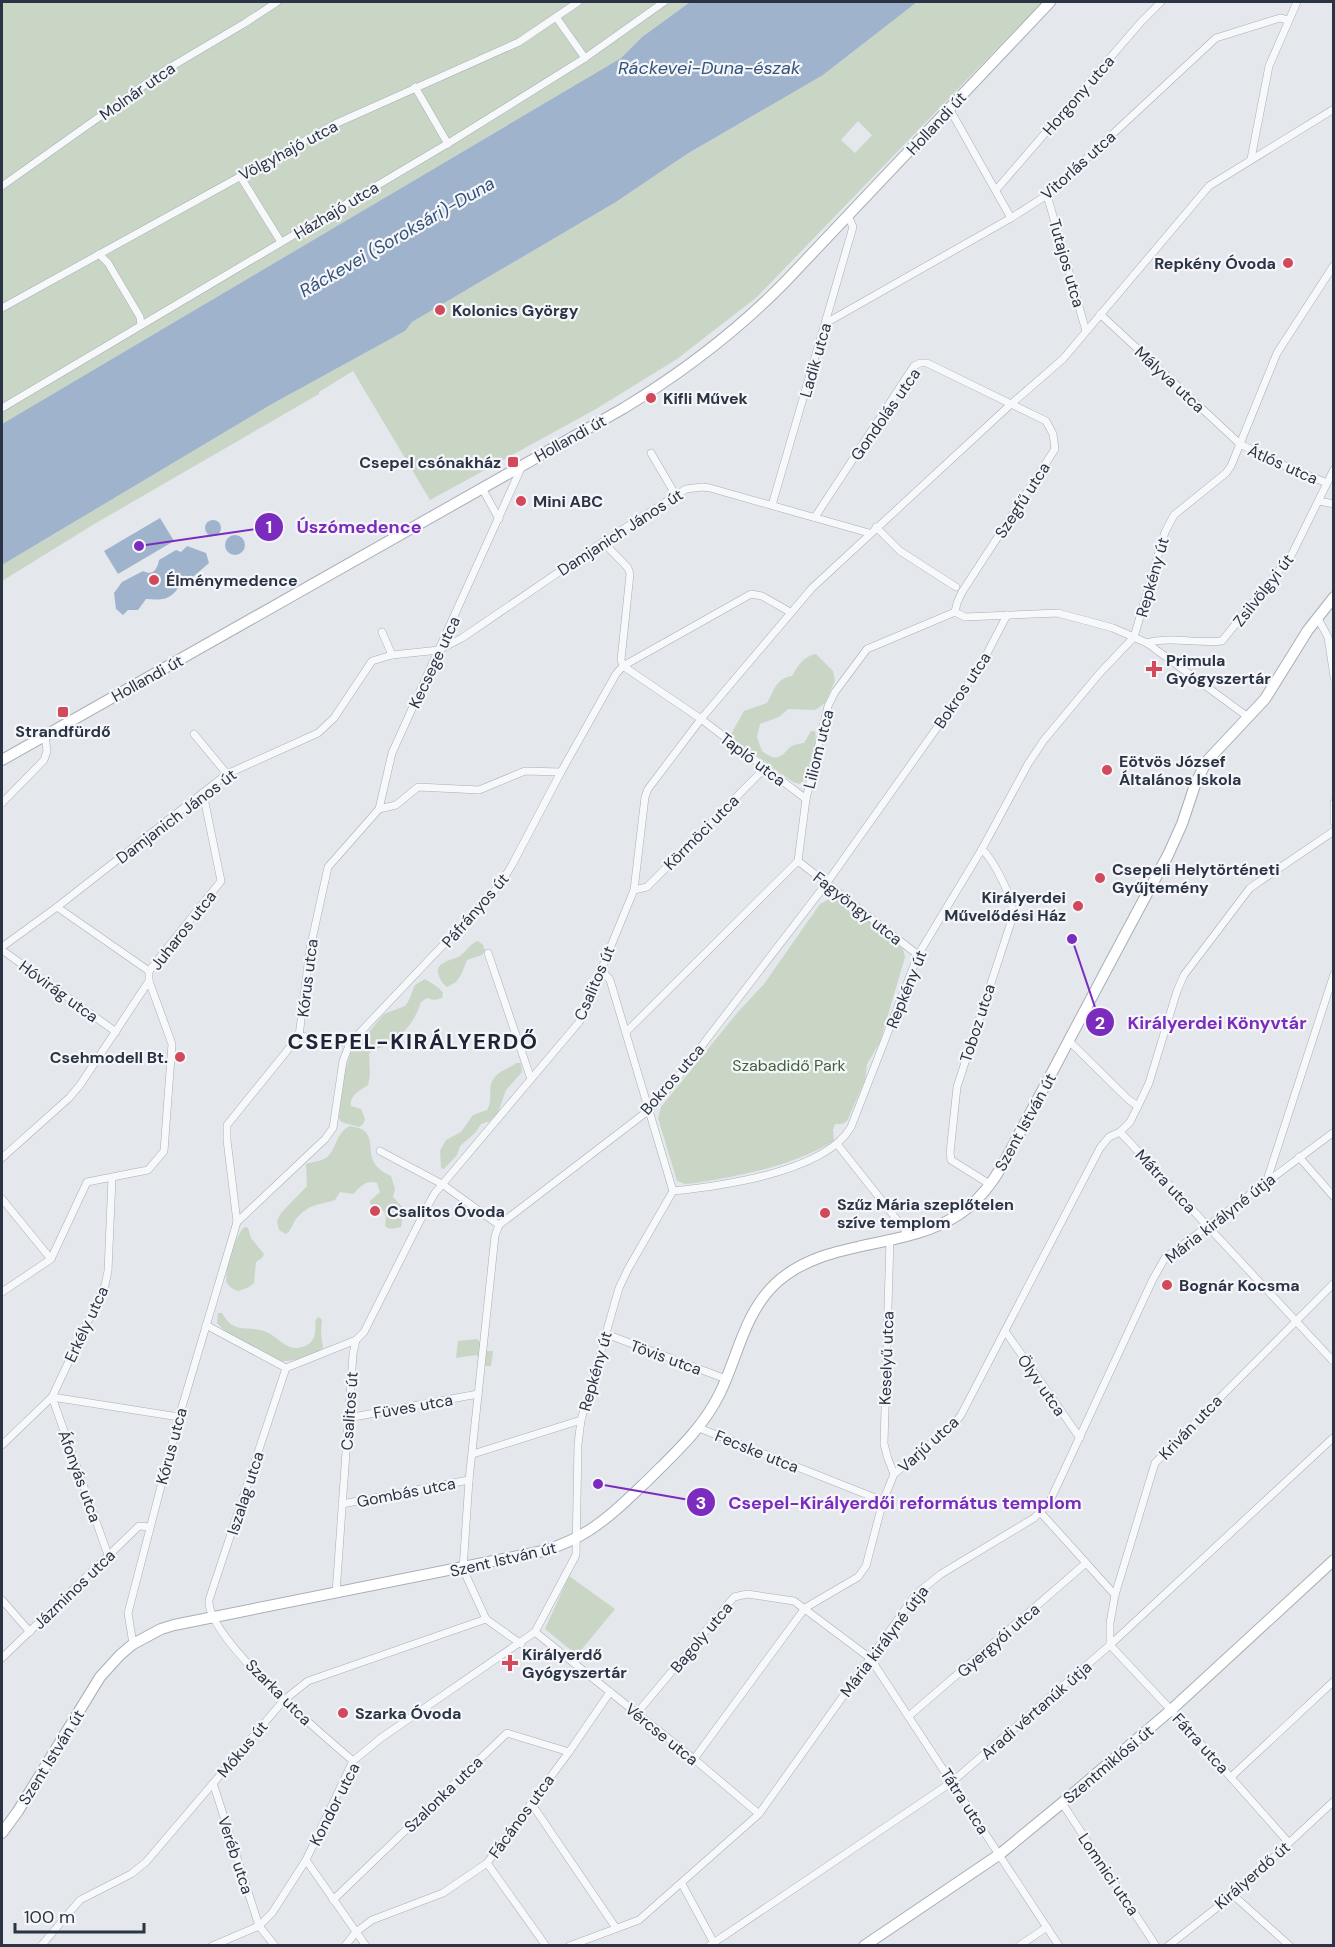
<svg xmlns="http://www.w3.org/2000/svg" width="1335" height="1947" font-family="'DM Sans',sans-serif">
  <rect width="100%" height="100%" fill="#e4e7ec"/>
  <g fill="#c9d6c5" fill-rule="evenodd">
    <path d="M2 2H690L642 37 621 58 2 424Z"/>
    <path d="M917 2H1042L757 297 677 359 596 409 430 500 353 371 319 392V394L96 523 2 581V565L272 404 405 331 412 322 616 202 687 154 823 75ZM858 121 872 135 855 153 841 140Z"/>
    <path d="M816 654 833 671 835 681 825 703 815 710 788 709 779 717 760 724 757 737 762 751C775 761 780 759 789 748 793 744 799 744 804 743L811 731H815C818 743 811 779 799 784L793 782 732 738 731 734 744 711 767 703C774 691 776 678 792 676 799 665 802 657 816 654Z"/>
    <path d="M837 895 903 949 905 957 880 1042 867 1064 865 1080 847 1121 842 1124H835L833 1130 834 1141C792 1166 744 1175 696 1183L685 1184 677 1181 658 1118 661 1107 737 1013 764 984 820 904Z"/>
    <path d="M478 941 483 945 485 951 482 955 467 960 461 975 456 982 447 987C443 984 441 981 439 976 433 962 451 961 460 956 467 951 469 944 478 941Z"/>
    <path d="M425 979 439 988 443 993 442 998 434 1000 427 998 421 1002C415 1021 404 1035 386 1045 380 1049 374 1048 369 1054L370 1075 368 1085C360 1090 349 1096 351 1106L361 1109 365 1119 363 1124 359 1127 341 1122 339 1118 342 1080 351 1052 358 1041 364 1038 384 1014 405 1006 409 1000 415 985Z"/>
    <path d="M516 1063H521L522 1072 506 1090 498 1113 490 1121 481 1124 475 1133 460 1146 457 1155 444 1169 441 1168 440 1151 446 1140 461 1132 473 1115 487 1110C494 1099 486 1087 495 1077 499 1071 509 1069 516 1063Z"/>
    <path d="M350 1126C354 1127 360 1128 363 1130 379 1142 359 1162 391 1176L395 1189 393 1197 404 1209 401 1227C396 1228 390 1231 385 1226L386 1218 384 1211 370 1204V1201L380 1192 377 1183C366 1179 360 1187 353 1194L340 1192 335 1200C317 1206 310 1203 296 1219 292 1224 292 1230 286 1234L279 1230 277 1221 281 1213 307 1186 306 1164C312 1162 321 1161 326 1158 337 1150 335 1133 350 1126Z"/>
    <path d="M245 1227 248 1228 251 1238 264 1254 262 1258 256 1262 254 1283 249 1287 239 1291C234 1290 230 1288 227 1283 223 1272 236 1233 245 1227Z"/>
    <path d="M218 1313H222C235 1336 247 1324 266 1332 274 1335 279 1341 286 1345 294 1351 310 1348 314 1337 316 1333 315 1324 316 1319L319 1317 322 1320 321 1333 323 1348C312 1357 287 1364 273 1360 260 1356 225 1333 217 1323Z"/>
    <path d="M477 1339 487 1351H493L491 1366H486L476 1355 456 1358 458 1341Z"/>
    <path d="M569 1576 615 1609 577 1655 545 1629Z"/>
  </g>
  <g fill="#9fb4cc">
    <path d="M690 2H917L823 75 687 154 616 202 412 322 405 331 272 404 2 565V424L621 58 642 37Z"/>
    <path d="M160 518 174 541 118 574 104 551Z"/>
    <circle cx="213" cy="528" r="8"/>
    <circle cx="235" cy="545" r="10"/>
    <path d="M187 546 206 553 209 563 193 577 187 576C181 579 182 582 178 588 170 601 159 600 146 599L138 610H128L123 615 116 609 114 593 122 582 143 571C153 576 157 570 159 560L176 550 181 552Z"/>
  </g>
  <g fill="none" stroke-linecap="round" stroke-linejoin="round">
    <g stroke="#a9aeb7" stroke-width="8">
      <g id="street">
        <path d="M556 17 585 58"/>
        <path d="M415 87 448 144"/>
        <path d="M949 108 1011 218"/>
        <path d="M1251 159 1269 66 1297 2"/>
        <path d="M240 176 281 242"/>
        <path d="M2 186 164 71 245 23 277 2"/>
        <path d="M996 190 1141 22 1161 2"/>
        <path d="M1047 195 1086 331"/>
        <path d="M99 254 108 263 140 317 141 325"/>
        <path d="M2 308 335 124 519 42 578 2"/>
        <path d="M1100 314 1240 444 1283 465 1327 483"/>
        <path d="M826 323 1011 218 1047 195 1216 38 1280 18 1288 20"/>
        <path d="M2 408 452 141 585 58 664 2"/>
        <path d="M651 453 675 494"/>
        <path d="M482 488 499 519"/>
        <path d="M1319 501 1334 504"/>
        <path d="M772 505 853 227 848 216"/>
        <path d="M815 517 914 366 920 363H927L1046 421 1053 434 1055 449 962 592 957 603 955 612"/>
        <path d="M876 527 900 551 956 587"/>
        <path d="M603 542 628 568 630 574 621 660 623 666"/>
        <path d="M1317 617 1328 637 1334 677"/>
        <path d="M382 632 392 655"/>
        <path d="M1147 643C1171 636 1198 644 1222 641L1292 554 1334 469"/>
        <path d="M623 666 701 719 806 799"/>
        <path d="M194 734 227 774"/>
        <path d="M2 803 44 760 47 751 45 736"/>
        <path d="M1334 803V822"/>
        <path d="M379 809 392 753 522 466"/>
        <path d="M982 849C994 861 1014 899 1013 916L957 1087 950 1153 951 1160 991 1185"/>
        <path d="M798 861 918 955"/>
        <path d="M634 890 647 887 765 768"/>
        <path d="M57 907 149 971"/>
        <path d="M2 947 57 907 227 774 318 733 334 718 372 661 392 655 439 650 462 638 603 542 686 489 702 487 710 488 869 533"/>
        <path d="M2 950 116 1032"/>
        <path d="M488 953 531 1079"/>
        <path d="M600 968 610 980 673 1191"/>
        <path d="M626 1032 798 861 806 799 828 706 835 692 867 649 955 612 965 617 1058 613 1113 628 1147 643 1248 717"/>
        <path d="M299 1036 350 1043"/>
        <path d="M1069 1041 1129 1100 1138 1106"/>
        <path d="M1120 1132 1334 1362"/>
        <path d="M837 1144 909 1235"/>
        <path d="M380 1151 442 1184 499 1225"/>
        <path d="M1299 1157 1334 1197"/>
        <path d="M2 1158 69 1098 80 1085 149 981V971L221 881 203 793"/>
        <path d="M1267 1180 1334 974"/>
        <path d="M2 1199 51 1259"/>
        <path d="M237 1222 325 1139 333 1128 343 1061 350 1043 499 886 512 865 561 772 616 674 623 666 751 594 762 596 790 612"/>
        <path d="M890 1239 884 1444 888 1459 894 1474"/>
        <path d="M2 1292 51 1259 87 1182 148 1170 164 1151 172 1044 149 981"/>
        <path d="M206 1325 286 1368"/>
        <path d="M1005 1331 1080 1438"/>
        <path d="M606 1334 726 1379"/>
        <path d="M286 1368 209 1600C206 1638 323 1735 353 1761"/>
        <path d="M286 1368 356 1340"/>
        <path d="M348 1418 478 1394"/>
        <path d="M699 1428 883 1501"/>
        <path d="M2 1445 52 1397 105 1285 108 1271 112 1178"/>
        <path d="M473 1454 581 1420"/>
        <path d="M342 1504 469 1480"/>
        <path d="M1041 1513 1115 1595"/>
        <path d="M108 1555 52 1397 179 1417"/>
        <path d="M336 1593 353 1354 356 1340 364 1332 427 1207 435 1193 580 1021 634 890 645 797 648 789 701 719 812 588 1010 405 1063 359 1209 186 1334 109"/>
        <path d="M2 1600 30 1632"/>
        <path d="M535 1632 694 1759 759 1814"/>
        <path d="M133 1644 128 1613 179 1417 237 1222 227 1140V1125L299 1036 310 949 328 867 379 809 396 805 418 787 479 790 525 771 561 772"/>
        <path d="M521 1644 486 1619 463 1569 469 1480 495 1236 499 1225 649 1110 674 1082 826 884 980 667 1007 615"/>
        <path d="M2 1658 139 1526 149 1527"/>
        <path d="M637 1713 734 1597 747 1594 794 1601 870 1658 1059 1946"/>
        <path d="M909 1716 1086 1563"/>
        <path d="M694 1759 805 1608 858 1577 866 1566 883 1501 894 1474 955 1423 961 1415 1100 1148 1109 1137 1120 1132 1130 1122 1138 1106 1149 1083 1177 991 1184 975 1250 888 1334 831"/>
        <path d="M1231 1777 1334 1681"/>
        <path d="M213 1783 259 1926 275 1946"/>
        <path d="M531 1803 616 1928"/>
        <path d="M1062 1803 1156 1946"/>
        <path d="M1289 1843 1171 1710 1110 1645V1623L1115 1595 1155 1463 1334 1283"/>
        <path d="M306 1860 366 1946"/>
        <path d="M487 1863 546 1946"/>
        <path d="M682 1884 715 1945"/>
        <path d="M1233 1895 1290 1946"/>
        <path d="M333 1900 507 1733 569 1752"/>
        <path d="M41 1946 80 1900 131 1874 146 1862 284 1700 308 1681 486 1619"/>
        <path d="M212 1946 259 1926 272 1913 306 1860 353 1761 381 1738 535 1632 576 1555 578 1444 581 1420 619 1288 628 1269 673 1191C721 1186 825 1172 851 1127L918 955 982 849 1028 764 1044 740 1099 674 1134 637 1165 532 1174 515 1226 473 1231 466 1277 353 1334 265"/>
        <path d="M345 1946 356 1932 372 1920 443 1893 487 1863 569 1752 610 1692"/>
        <path d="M569 1946 639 1920 759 1814 916 1594 941 1574 1034 1518 1049 1503 1153 1279 1165 1258 1334 1132"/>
        <path d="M709 1946 952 1782 1110 1645 1334 1437"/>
        <path d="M1019 1946 1047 1927"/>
        <path d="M1168 1946 1233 1895 1334 1801"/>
      </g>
    </g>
    <g stroke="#a9aeb7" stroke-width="12">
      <g id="secondary">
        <path d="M2 760 624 408C683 372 737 331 785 282L1050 2"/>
        <path d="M2 1833 18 1811 100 1677 120 1655 133 1644 161 1629 174 1625 543 1551C559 1546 574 1540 588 1531 610 1517 629 1498 648 1480 675 1453 703 1428 720 1393 738 1356 744 1314 775 1284 825 1237 902 1251 958 1215 992 1193 1008 1155 1026 1121 1040 1095 1054 1069 1068 1042 1101 980 1134 917 1168 855L1182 824 1195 785 1206 762 1265 699 1308 630 1334 597"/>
        <path d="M864 1946 1000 1854 1062 1803 1171 1710 1334 1560"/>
      </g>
    </g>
    <use href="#street" stroke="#f7f8fa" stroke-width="7"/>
    <use href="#secondary" stroke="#fff" stroke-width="10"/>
  </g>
  <g fill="#d1495b" stroke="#f4f6f9" stroke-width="2">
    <circle cx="1288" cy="263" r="6"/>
    <circle cx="440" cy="310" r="6"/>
    <circle cx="651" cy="398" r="6"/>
    <rect x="507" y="456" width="12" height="12" rx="3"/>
    <circle cx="521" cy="501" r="6"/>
    <circle cx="154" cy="580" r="6"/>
    <path d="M1151 660h6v6h6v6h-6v6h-6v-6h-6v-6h6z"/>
    <rect x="57" y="706" width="12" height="12" rx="3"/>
    <circle cx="1107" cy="770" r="6"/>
    <circle cx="1100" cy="878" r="6"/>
    <circle cx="1078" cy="906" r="6"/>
    <circle cx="180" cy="1057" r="6"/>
    <circle cx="375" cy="1211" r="6"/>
    <circle cx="825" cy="1213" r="6"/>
    <circle cx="1167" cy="1285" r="6"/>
    <path d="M507 1654h6v6h6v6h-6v6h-6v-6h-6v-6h6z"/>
    <circle cx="343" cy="1713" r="6"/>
  </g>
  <g text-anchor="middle" stroke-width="4.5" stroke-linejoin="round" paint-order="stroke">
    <g font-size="16" fill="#2b3445" stroke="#f4f6f9">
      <text transform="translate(137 91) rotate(-35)" y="6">Molnár utca</text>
      <text transform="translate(1078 95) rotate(-49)" y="6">Horgony utca</text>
      <text transform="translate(936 123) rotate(-47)" y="6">Hollandi út</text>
      <text transform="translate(288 150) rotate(-28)" y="6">Völgyhajó utca</text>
      <text transform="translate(1078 165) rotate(-42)" y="6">Vitorlás utca</text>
      <text transform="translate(336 210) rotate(-31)" y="6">Házhajó utca</text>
      <text transform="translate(1067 263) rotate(74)" y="6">Tutajos utca</text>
      <text transform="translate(815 360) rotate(-74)" y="6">Ladik utca</text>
      <text transform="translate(1170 379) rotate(43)" y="6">Mályva utca</text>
      <text transform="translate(885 414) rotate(-55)" y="6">Gondolás utca</text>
      <text transform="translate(570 438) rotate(-29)" y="6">Hollandi út</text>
      <text transform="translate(1283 464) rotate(24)" y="6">Átlós utca</text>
      <text transform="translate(1022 500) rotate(-57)" y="6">Szegfű utca</text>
      <text transform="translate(620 532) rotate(-33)" y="6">Damjanich János út</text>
      <text transform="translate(1152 577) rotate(-74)" y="6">Repkény út</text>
      <text transform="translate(1263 590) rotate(-52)" y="6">Zsilvölgyi út</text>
      <text transform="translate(434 662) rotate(-65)" y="6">Kecsege utca</text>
      <text transform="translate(147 678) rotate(-29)" y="6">Hollandi út</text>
      <text transform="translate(962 690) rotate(-56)" y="6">Bokros utca</text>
      <text transform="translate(818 749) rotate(-76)" y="6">Liliom utca</text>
      <text transform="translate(753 759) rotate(37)" y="6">Tapló utca</text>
      <text transform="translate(176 816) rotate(-37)" y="6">Damjanich János út</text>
      <text transform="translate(701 832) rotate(-45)" y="6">Körmöci utca</text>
      <text transform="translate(858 908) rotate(38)" y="6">Fagyöngy utca</text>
      <text transform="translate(475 910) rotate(-49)" y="6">Páfrányos út</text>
      <text transform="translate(183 930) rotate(-52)" y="6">Juharos utca</text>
      <text transform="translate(307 978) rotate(-83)" y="6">Kórus utca</text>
      <text transform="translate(594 983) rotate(-67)" y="6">Csalitos út</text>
      <text transform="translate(906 989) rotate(-68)" y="6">Repkény út</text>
      <text transform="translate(59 991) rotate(36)" y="6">Hóvirág utca</text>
      <text transform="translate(977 1023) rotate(-72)" y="6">Toboz utca</text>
      <text transform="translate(672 1079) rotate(-49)" y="6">Bokros utca</text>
      <text transform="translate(1025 1122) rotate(-61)" y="6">Szent István út</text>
      <text transform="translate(1166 1181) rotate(47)" y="6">Mátra utca</text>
      <text transform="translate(1220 1218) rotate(-38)" y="6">Mária királyné útja</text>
      <text transform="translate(86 1324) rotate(-65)" y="6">Erkély utca</text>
      <text transform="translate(666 1357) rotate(20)" y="6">Tövis utca</text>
      <text transform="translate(886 1358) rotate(-88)" y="6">Keselyű utca</text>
      <text transform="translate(595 1371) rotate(-74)" y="6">Repkény út</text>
      <text transform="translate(1042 1385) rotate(55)" y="6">Ölyv utca</text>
      <text transform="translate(413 1406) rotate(-10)" y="6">Füves utca</text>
      <text transform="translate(349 1411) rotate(-86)" y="6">Csalitos út</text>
      <text transform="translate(1190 1427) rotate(-46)" y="6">Kriván utca</text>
      <text transform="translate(928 1444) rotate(-42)" y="6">Varjú utca</text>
      <text transform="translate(171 1446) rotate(-75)" y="6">Kórus utca</text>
      <text transform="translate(757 1451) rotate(22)" y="6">Fecske utca</text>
      <text transform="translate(80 1476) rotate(70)" y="6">Áfonyás utca</text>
      <text transform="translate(406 1492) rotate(-11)" y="6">Gombás utca</text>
      <text transform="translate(245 1493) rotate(-72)" y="6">Iszalag utca</text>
      <text transform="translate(503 1559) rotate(-13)" y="6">Szent István út</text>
      <text transform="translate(74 1589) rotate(-44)" y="6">Jázminos utca</text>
      <text transform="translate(701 1637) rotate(-50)" y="6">Bagoly utca</text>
      <text transform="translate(998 1640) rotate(-41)" y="6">Gyergyói utca</text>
      <text transform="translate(884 1641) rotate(-53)" y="6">Mária királyné útja</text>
      <text transform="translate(279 1692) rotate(45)" y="6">Szarka utca</text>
      <text transform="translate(1036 1710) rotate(-41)" y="6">Aradi vértanúk útja</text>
      <text transform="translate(662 1734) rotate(39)" y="6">Vércse utca</text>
      <text transform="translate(1201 1743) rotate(48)" y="6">Fátra utca</text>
      <text transform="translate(242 1749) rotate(-50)" y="6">Mókus út</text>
      <text transform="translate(51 1757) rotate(-58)" y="6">Szent István út</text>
      <text transform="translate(1108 1764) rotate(-40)" y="6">Szentmiklósi út</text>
      <text transform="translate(443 1794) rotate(-44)" y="6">Szalonka utca</text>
      <text transform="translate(965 1801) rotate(57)" y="6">Tátra utca</text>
      <text transform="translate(334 1804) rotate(-63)" y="6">Kondor utca</text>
      <text transform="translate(521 1816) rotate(-54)" y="6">Fácános utca</text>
      <text transform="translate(236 1855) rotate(72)" y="6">Veréb utca</text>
      <text transform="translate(1109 1874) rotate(56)" y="6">Lomnici utca</text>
      <text transform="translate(1252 1875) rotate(-41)" y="6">Királyerdő út</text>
    </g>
    <g font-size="16" font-weight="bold" fill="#2b3445" stroke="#f4f6f9" text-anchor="start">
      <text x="1276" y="269" text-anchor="end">Repkény Óvoda</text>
      <text x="452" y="316">Kolonics György</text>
      <text x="663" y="404">Kifli Művek</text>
      <text x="501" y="468" text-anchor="end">Csepel csónakház</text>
      <text x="533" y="507">Mini ABC</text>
      <text x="166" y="586">Élménymedence</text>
      <text x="1166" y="666">Primula<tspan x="1166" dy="18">Gyógyszertár</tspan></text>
      <text x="63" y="737" text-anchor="middle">Strandfürdő</text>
      <text x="1119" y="767">Eötvös József<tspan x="1119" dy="18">Általános Iskola</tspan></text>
      <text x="1112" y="875">Csepeli Helytörténeti<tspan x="1112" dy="18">Gyűjtemény</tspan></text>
      <text x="1066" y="903" text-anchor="end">Királyerdei<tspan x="1066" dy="18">Művelődési Ház</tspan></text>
      <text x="168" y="1063" text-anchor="end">Csehmodell Bt.</text>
      <text x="837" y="1210">Szűz Mária szeplőtelen<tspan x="837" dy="18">szíve templom</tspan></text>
      <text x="387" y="1217">Csalitos Óvoda</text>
      <text x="1179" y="1291">Bognár Kocsma</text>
      <text x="522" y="1660">Királyerdő<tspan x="522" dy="18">Gyógyszertár</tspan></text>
      <text x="355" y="1719">Szarka Óvoda</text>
    </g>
    <g font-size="16" fill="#3f6138" stroke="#f4f6f9">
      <text x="789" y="1071">Szabadidő Park</text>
    </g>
    <g font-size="18" font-style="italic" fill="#34527a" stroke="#f4f6f9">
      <text x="709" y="74">Ráckevei-Duna-észak</text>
      <text transform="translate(397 237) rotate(-30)" y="6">Ráckevei (Soroksári)-Duna</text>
    </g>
    <g font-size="22" font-weight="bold" letter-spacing="1.5" fill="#1d2536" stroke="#f4f6f9">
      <text x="413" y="1049">CSEPEL-KIRÁLYERDŐ</text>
    </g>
  </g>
  <path fill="none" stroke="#7b2cbf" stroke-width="2" d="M139 546L269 527M1072 939L1100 1022M598 1484L701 1502"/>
  <g fill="#7b2cbf" stroke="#f4f6f9" stroke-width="2">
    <circle cx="139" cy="546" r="6"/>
    <circle cx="1072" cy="939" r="6"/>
    <circle cx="598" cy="1484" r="6"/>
    <circle cx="269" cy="527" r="15"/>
    <circle cx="1100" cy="1022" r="15"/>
    <circle cx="701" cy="1502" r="15"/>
  </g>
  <g font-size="18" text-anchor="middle" font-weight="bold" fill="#fff">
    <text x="269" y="533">1</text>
    <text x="1100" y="1029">2</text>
    <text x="701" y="1509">3</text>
  </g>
  <g font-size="18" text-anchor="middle" font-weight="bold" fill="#7b2cbf" stroke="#f4f6f9" stroke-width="4.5" stroke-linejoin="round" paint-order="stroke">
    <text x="359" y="533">Úszómedence</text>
    <text x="1217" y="1029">Királyerdei Könyvtár</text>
    <text x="905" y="1509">Csepel-Királyerdői református templom</text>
  </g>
  <rect width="1335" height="1947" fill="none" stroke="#2b3445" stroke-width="6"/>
  <path d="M15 1923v9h129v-9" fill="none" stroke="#2b3445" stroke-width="3"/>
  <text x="24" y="1923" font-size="18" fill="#2b3445" stroke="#f4f6f9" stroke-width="4.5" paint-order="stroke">100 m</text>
</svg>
